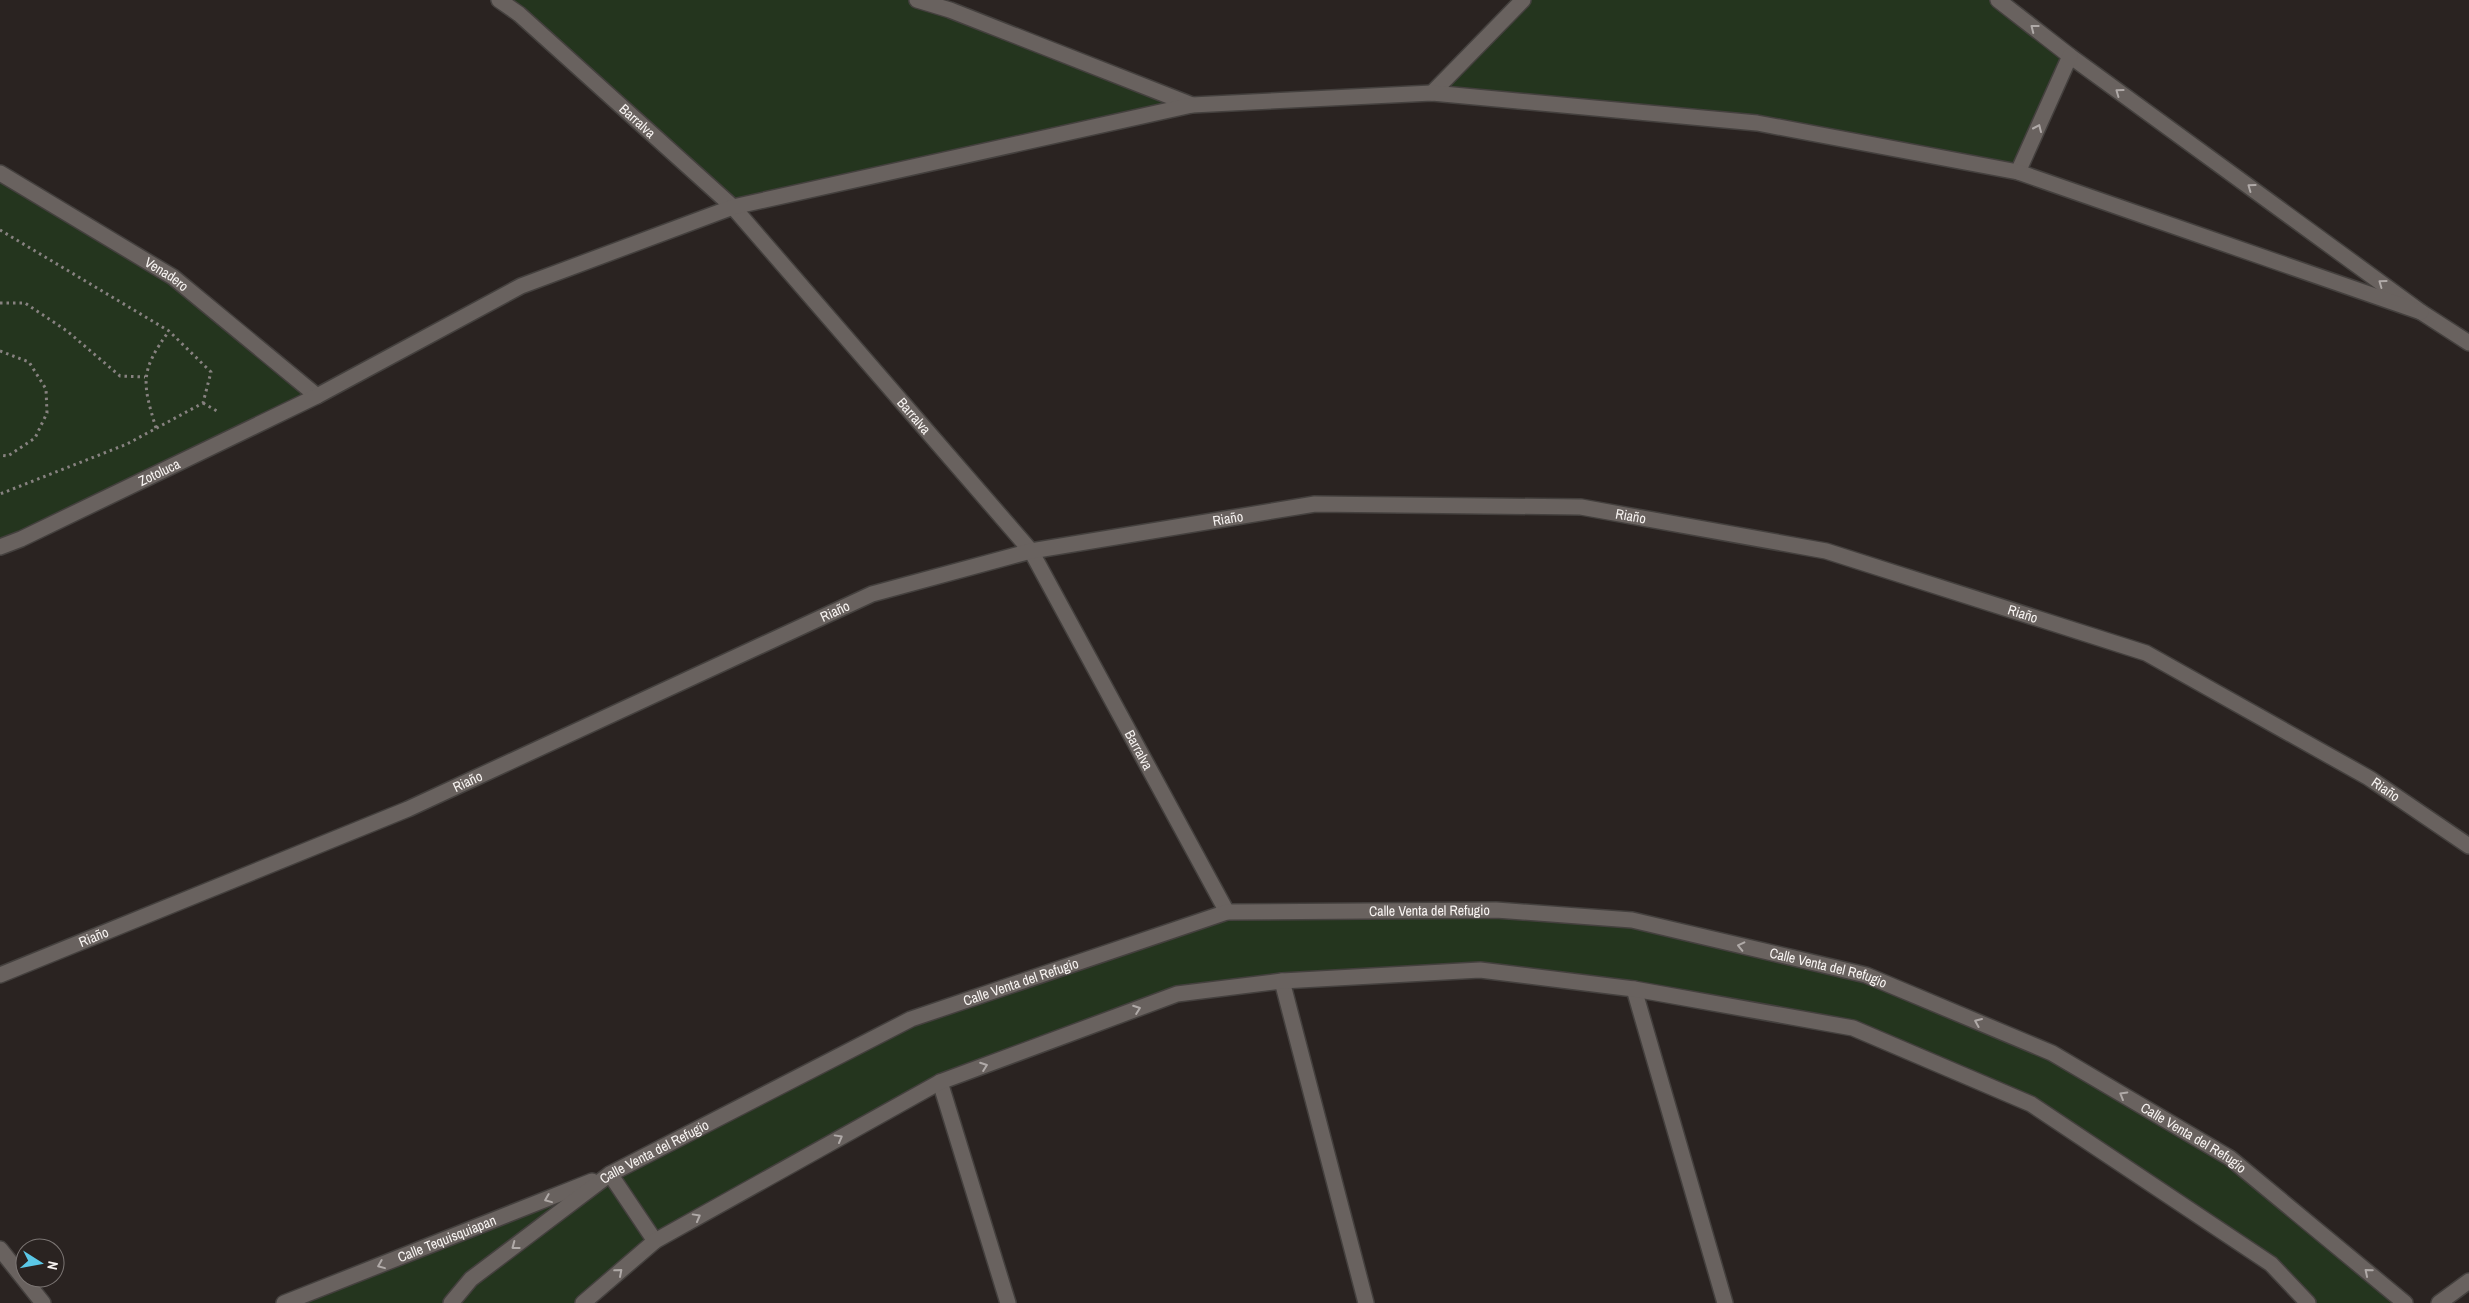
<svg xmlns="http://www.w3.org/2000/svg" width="2469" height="1303" font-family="'Archivo Narrow',sans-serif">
  <rect width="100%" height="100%" fill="#2a2321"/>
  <g fill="#24351e">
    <path d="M499 0H917L1192 105 733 207Z"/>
    <path d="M1523 0H1998L2070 56 2018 172 1757 123 1432 93Z"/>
    <path d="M0 173 173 277 317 396 0 547Z"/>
    <path d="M1227 912 1632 920 1866 975 2052 1053 2230 1158 2405 1303H2308L2271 1264 2031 1104 1853 1028 1480 970 1177 994 940 1082 655 1241 583 1303H284L610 1174 911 1019Z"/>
  </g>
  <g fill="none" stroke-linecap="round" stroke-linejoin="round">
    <g stroke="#44403e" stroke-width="18">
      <g id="minor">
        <path id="s1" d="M499 0 519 14 733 207 1031 551 1227 912"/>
        <path d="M917 0 950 10 1192 105"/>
        <path d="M1998 0 2070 56 2421 312 2469 343"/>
        <path d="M1432 93 1523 0"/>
        <path d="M2018 172 2070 56"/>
        <path id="s2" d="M0 173 173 277 317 396"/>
        <path id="s3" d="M0 547 21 539 317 396 521 286 733 207 1192 105 1432 93 1757 123 2018 172 2421 312"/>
        <path id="s4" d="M0 975 408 809 872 594 1031 551 1315 504 1581 507 1826 551 2146 653 2369 778 2469 846"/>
        <path d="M1282 981 1366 1303"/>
        <path d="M1634 989 1725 1303"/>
        <path d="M940 1082 1008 1303"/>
        <path d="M610 1174 655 1241"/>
        <path d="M0 1249 43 1303"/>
        <path id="s5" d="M284 1303 592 1181"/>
        <path id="s6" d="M451 1303 471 1279 610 1174 911 1019 1227 912 1496 910 1632 920 1866 975 2052 1053 2230 1158 2405 1303"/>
        <path d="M583 1303 655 1241 940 1082 1177 994 1282 981 1480 970 1634 989 1853 1028 2031 1104 2271 1264 2308 1303"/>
        <path d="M2439 1303 2469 1281"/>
      </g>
    </g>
    <g stroke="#878280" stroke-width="3" stroke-dasharray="2.5 4" stroke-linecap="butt">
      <path d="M0 230 169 331 211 372 203 403 127 444 0 494"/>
      <path d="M0 303H25L67 331 120 376 145 377"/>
      <path d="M0 351 29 362 46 389 47 413 35 438 8 456 0 455"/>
      <path d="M203 403 217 411"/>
      <path d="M156 428C142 382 140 371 169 331"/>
    </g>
    <use href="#minor" stroke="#69625f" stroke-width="15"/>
  </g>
  <defs><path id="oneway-chevron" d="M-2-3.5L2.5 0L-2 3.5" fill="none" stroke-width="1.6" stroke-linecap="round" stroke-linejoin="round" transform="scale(1.25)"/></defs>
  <g stroke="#b0aaa8">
    <use href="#oneway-chevron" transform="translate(2034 28) rotate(-142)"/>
    <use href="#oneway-chevron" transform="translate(2119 92) rotate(-144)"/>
    <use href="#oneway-chevron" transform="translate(2038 128) rotate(-66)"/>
    <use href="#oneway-chevron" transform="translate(2251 187) rotate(-144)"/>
    <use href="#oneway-chevron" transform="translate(2382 283) rotate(-144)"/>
    <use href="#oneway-chevron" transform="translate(1741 946) rotate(-167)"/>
    <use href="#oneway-chevron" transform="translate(1137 1009) rotate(-20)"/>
    <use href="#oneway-chevron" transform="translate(1978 1022) rotate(-157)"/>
    <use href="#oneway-chevron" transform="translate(984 1066) rotate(-20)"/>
    <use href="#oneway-chevron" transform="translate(2123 1095) rotate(-150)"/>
    <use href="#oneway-chevron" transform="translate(839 1138) rotate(-29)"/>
    <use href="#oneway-chevron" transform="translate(548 1199) rotate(158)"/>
    <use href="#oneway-chevron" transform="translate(697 1217) rotate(-29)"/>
    <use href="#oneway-chevron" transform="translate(515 1246) rotate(143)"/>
    <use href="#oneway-chevron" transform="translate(381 1265) rotate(158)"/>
    <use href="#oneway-chevron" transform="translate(619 1272) rotate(-41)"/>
    <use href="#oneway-chevron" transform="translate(2368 1272) rotate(-140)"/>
  </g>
  <g text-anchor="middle" stroke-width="4" stroke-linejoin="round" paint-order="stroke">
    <g font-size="14" fill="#f7f3f1" stroke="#2a2321">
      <text dy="5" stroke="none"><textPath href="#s1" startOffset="184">Barralva</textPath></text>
      <text dy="5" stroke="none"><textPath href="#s2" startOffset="195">Venadero</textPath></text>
      <text dy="5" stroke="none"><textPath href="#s1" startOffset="589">Barralva</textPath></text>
      <text dy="5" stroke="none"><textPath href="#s3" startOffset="176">Zotoluca</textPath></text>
      <text dy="5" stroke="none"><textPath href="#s4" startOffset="1721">Riaño</textPath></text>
      <text dy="5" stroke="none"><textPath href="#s4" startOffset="1316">Riaño</textPath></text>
      <text dy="5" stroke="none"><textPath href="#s4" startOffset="911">Riaño</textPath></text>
      <text dy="5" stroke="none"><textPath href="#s4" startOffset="2126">Riaño</textPath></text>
      <text dy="5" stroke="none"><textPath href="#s1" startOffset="994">Barralva</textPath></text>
      <text dy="5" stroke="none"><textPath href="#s4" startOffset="506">Riaño</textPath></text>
      <text dy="5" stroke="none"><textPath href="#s4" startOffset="2531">Riaño</textPath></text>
      <text dy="5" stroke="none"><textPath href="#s6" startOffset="1080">Calle Venta del Refugio</textPath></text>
      <text dy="5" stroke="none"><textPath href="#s4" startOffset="101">Riaño</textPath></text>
      <text dy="5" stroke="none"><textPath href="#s6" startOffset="1485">Calle Venta del Refugio</textPath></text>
      <text dy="5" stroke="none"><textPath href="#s6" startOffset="660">Calle Venta del Refugio</textPath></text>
      <text dy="5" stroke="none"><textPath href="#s6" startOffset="1890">Calle Venta del Refugio</textPath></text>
      <text dy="5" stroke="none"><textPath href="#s6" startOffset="255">Calle Venta del Refugio</textPath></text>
      <text dy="5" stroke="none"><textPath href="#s5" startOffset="175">Calle Tequisquiapan</textPath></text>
    </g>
  </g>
  <g transform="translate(40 1263) rotate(101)"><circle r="24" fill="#2a2321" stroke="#7c7674"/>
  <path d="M0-4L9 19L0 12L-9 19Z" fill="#5bc8e7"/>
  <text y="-8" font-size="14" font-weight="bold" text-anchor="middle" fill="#f7f3f1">N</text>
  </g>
</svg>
